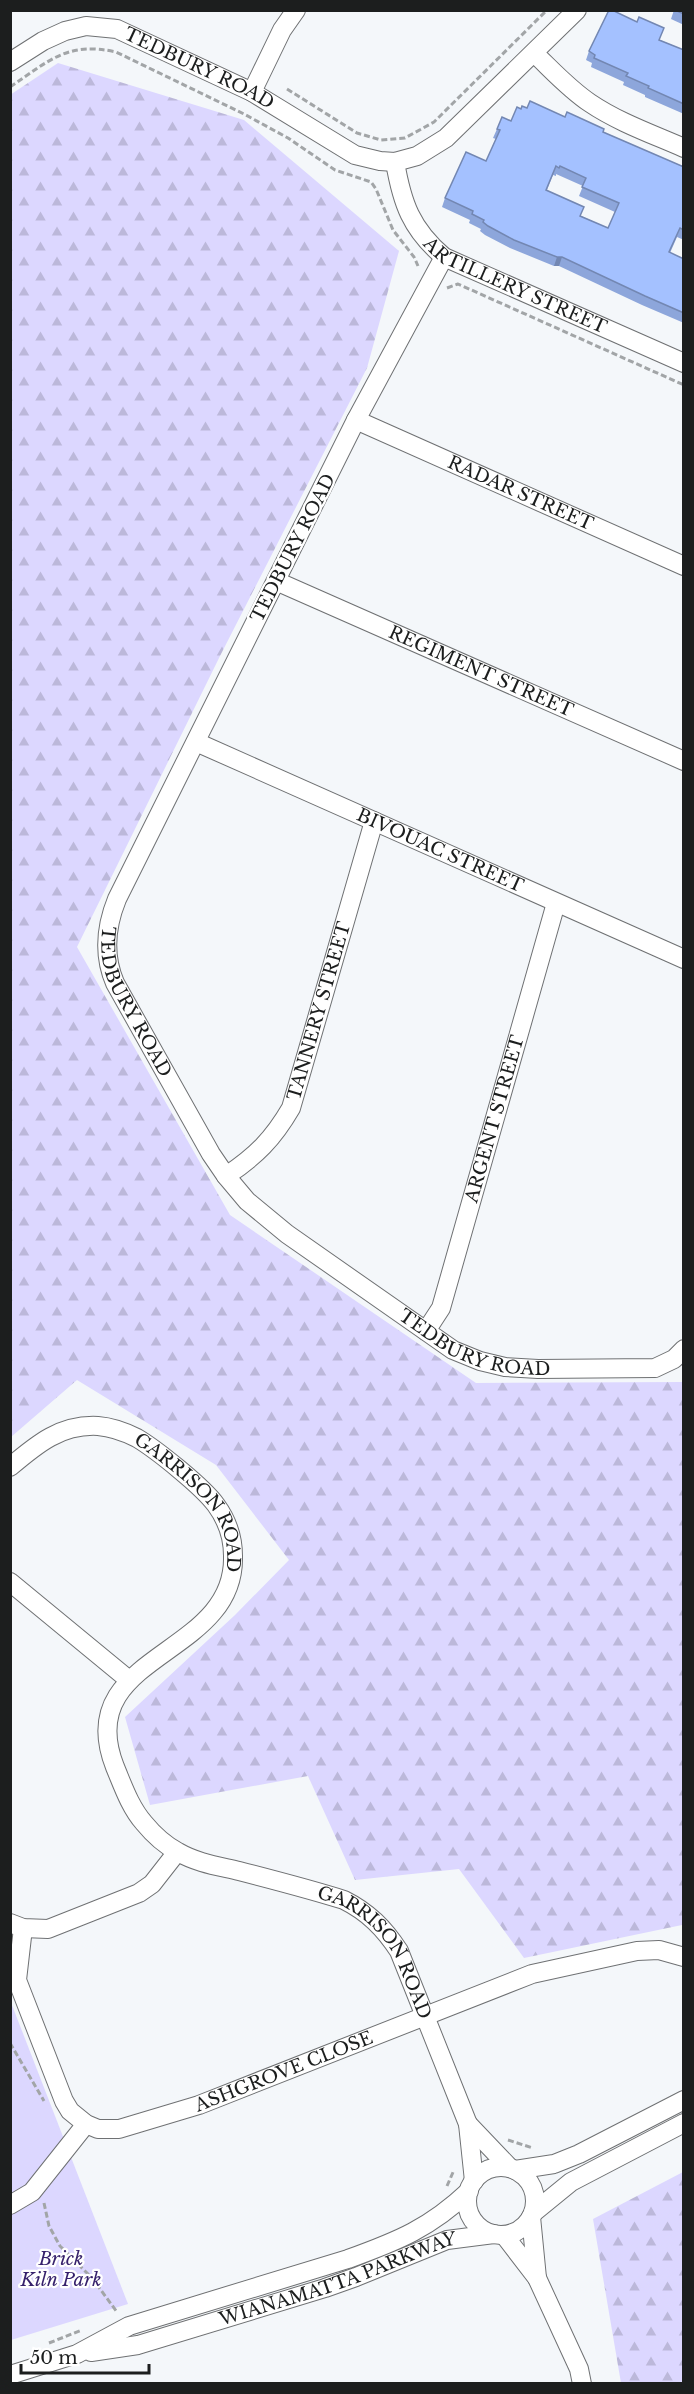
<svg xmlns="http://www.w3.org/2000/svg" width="694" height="2394" font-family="'Libre Baskerville',serif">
  <defs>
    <pattern id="forest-firs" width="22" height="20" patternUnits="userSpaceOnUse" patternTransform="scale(1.5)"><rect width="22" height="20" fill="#dcd7ff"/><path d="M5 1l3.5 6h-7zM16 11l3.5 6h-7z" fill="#bcb8da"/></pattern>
  </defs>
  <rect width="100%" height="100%" fill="#f4f7fa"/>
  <g fill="url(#forest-firs)">
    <path d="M58 63 244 120 399 251 367 368 220 656 77 947 230 1215 476 1383 683 1382V1926L682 1925 524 1958 459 1869 355 1880 308 1776 150 1805 125 1717 235 1615 289 1560 216 1465 77 1380 11 1437 10 95Z"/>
    <path d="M683 2172V2383H621L593 2219Z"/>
  </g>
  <path fill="#dcd7ff" d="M10 2000 128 2304 11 2340H10Z"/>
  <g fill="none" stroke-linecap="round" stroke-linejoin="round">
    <g stroke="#6f7173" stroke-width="20">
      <g id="minor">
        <path d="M534 53C552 70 569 89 590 103 618 122 652 134 684 148"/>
        <path id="s1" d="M10 62 43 41 65 31 86 26 117 29 252 92 355 155 380 161 395 162 417 156 446 138 577 10"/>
        <path d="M252 92 282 30 296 10"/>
        <path id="s2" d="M395 162C402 203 411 229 444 257L684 363"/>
        <path id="s3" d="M444 257 356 420 117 899C106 926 103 955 115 983L211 1154 226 1176 247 1201 287 1234 453 1350 480 1361 505 1367 538 1369 655 1368 674 1359 684 1349"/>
        <path id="s4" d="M356 420 684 566"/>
        <path id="s5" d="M276 581 684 761"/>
        <path id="s6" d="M196 742 684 959"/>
        <path id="s7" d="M226 1176C256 1156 273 1139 291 1108L374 821"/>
        <path id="s8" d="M426 1331 441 1308 556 903"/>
        <path id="s9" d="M10 1467C37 1444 61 1424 98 1426 111 1427 125 1432 137 1438 157 1450 203 1487 216 1505 227 1520 233 1538 233 1556 236 1658 70 1653 115 1767 123 1786 130 1807 144 1823 153 1834 165 1845 178 1852 197 1863 218 1866 239 1871 274 1880 309 1889 344 1900 368 1912 384 1928 399 1951L468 2124 474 2181"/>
        <path d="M10 1582 129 1680"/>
        <path d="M10 1923 23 1928 48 1929 139 1893 152 1884 177 1852"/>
        <path id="s10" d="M23 1928 17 1980 64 2101 70 2111 86 2124 98 2129H119L199 2105 532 1974 637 1951 659 1950 684 1957"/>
        <path d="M468 2124 510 2168"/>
        <circle cx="501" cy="2201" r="34"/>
        <path d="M515 2170 554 2164 579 2154 684 2100"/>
        <path d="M10 2205 32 2192 86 2124"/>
        <path d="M533 2213 571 2182 684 2123"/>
        <path d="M531 2217 537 2278"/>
        <path d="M504 2235 537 2278 579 2369 582 2384"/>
        <path id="s11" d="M91 2352 138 2345 325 2288 356 2277 447 2240 494 2234"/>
        <path d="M10 2375 77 2354 129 2326 348 2259C398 2241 430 2228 469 2191"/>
      </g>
    </g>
    <g stroke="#a2a5a7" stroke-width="3" stroke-dasharray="6 3" stroke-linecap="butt">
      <path d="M10 87C49 61 67 41 116 52L244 114 288 138 335 170 371 182 376 189 393 230 414 257 418 266"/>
      <path d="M287 89 357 133 381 140 405 138 434 122 547 10"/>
      <path d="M447 288 458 284 684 385"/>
      <path d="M10 2043 44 2101"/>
      <path d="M508 2140 533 2148"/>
      <path d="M447 2186 454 2170"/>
      <path d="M44 2203 49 2226 60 2246 92 2278 117 2312"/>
      <path d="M49 2343 82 2330"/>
    </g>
    <use href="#minor" stroke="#fff" stroke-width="18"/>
  </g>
  <g fill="#8da6db" fill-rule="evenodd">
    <path d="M674 10H684V25L671 19Z"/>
    <path d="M660 40 684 50V114L645 97V95L623 85 624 82 591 67 592 63 586 60 589 51Z"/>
    <path d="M527 108 565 117 603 132 684 167V240L677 237 670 253 684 259V323L642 305 559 266H554L510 248 485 235 480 231 481 229 469 223 470 220 442 207 445 198 486 161 496 139 493 138 497 129 511 121 521 109ZM556 174 583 186 579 196 615 212 608 228 581 216 547 190 553 175 556 176Z"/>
  </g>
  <path fill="#7387b2" d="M557 257H562L559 266H554Z"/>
  <g fill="#a4c1ff" stroke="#7387b2" stroke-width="1.5" fill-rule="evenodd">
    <path d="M609 10H612L637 22 639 17 664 28 659 40 684 50V104L648 88 649 86 626 76 628 73 594 58 595 55 589 51Z"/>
    <path d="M675 10H684V14Z"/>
    <path d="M530 101 565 117 567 112 604 129 603 132 684 167V230L680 228 669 252 684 259V313L645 296 562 257H557L514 240 488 226 483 222 484 220 472 214 473 211 445 198 466 152 486 161 500 130 497 129 502 117 511 121 517 107 521 109 522 106 527 108ZM556 166 559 168 560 166 586 178 582 187 619 203 608 228 580 216 584 207 546 190Z"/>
  </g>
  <g text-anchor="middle" stroke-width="4.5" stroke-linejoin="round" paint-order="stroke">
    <g font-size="18" fill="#1c1e1e" stroke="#fff">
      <text dy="6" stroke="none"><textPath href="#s1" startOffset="207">TEDBURY ROAD</textPath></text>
      <text dy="6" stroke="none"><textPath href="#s2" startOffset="186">ARTILLERY STREET</textPath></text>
      <text dy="6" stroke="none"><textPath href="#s4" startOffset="180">RADAR STREET</textPath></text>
      <text transform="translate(293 548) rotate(-63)" y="6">TEDBURY ROAD</text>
      <text dy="6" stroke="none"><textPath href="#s5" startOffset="224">REGIMENT STREET</textPath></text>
      <text dy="6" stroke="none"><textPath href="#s6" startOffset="267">BIVOUAC STREET</textPath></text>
      <text dy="6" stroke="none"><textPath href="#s3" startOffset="831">TEDBURY ROAD</textPath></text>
      <text dy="6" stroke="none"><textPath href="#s7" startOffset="196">TANNERY STREET</textPath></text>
      <text dy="6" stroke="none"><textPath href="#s8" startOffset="224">ARGENT STREET</textPath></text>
      <text dy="6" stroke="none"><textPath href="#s3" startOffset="1335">TEDBURY ROAD</textPath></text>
      <text dy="6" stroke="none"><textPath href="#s9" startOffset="228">GARRISON ROAD</textPath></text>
      <text dy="6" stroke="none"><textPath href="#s9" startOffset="904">GARRISON ROAD</textPath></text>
      <text dy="6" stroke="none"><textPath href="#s10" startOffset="423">ASHGROVE CLOSE</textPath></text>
      <text dy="6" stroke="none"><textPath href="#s11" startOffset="258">WIANAMATTA PARKWAY</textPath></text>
    </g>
    <g font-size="18" font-style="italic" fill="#36216c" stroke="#fff">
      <text x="61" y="2265">Brick<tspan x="61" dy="21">Kiln Park</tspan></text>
    </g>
  </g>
  <rect width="694" height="2394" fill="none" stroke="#1c1e1e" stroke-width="24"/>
  <path d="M21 2364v9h128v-9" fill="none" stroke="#1c1e1e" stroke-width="3"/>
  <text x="30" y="2364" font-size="18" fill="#1c1e1e" stroke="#ffffff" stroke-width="4.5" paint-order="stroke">50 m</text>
</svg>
